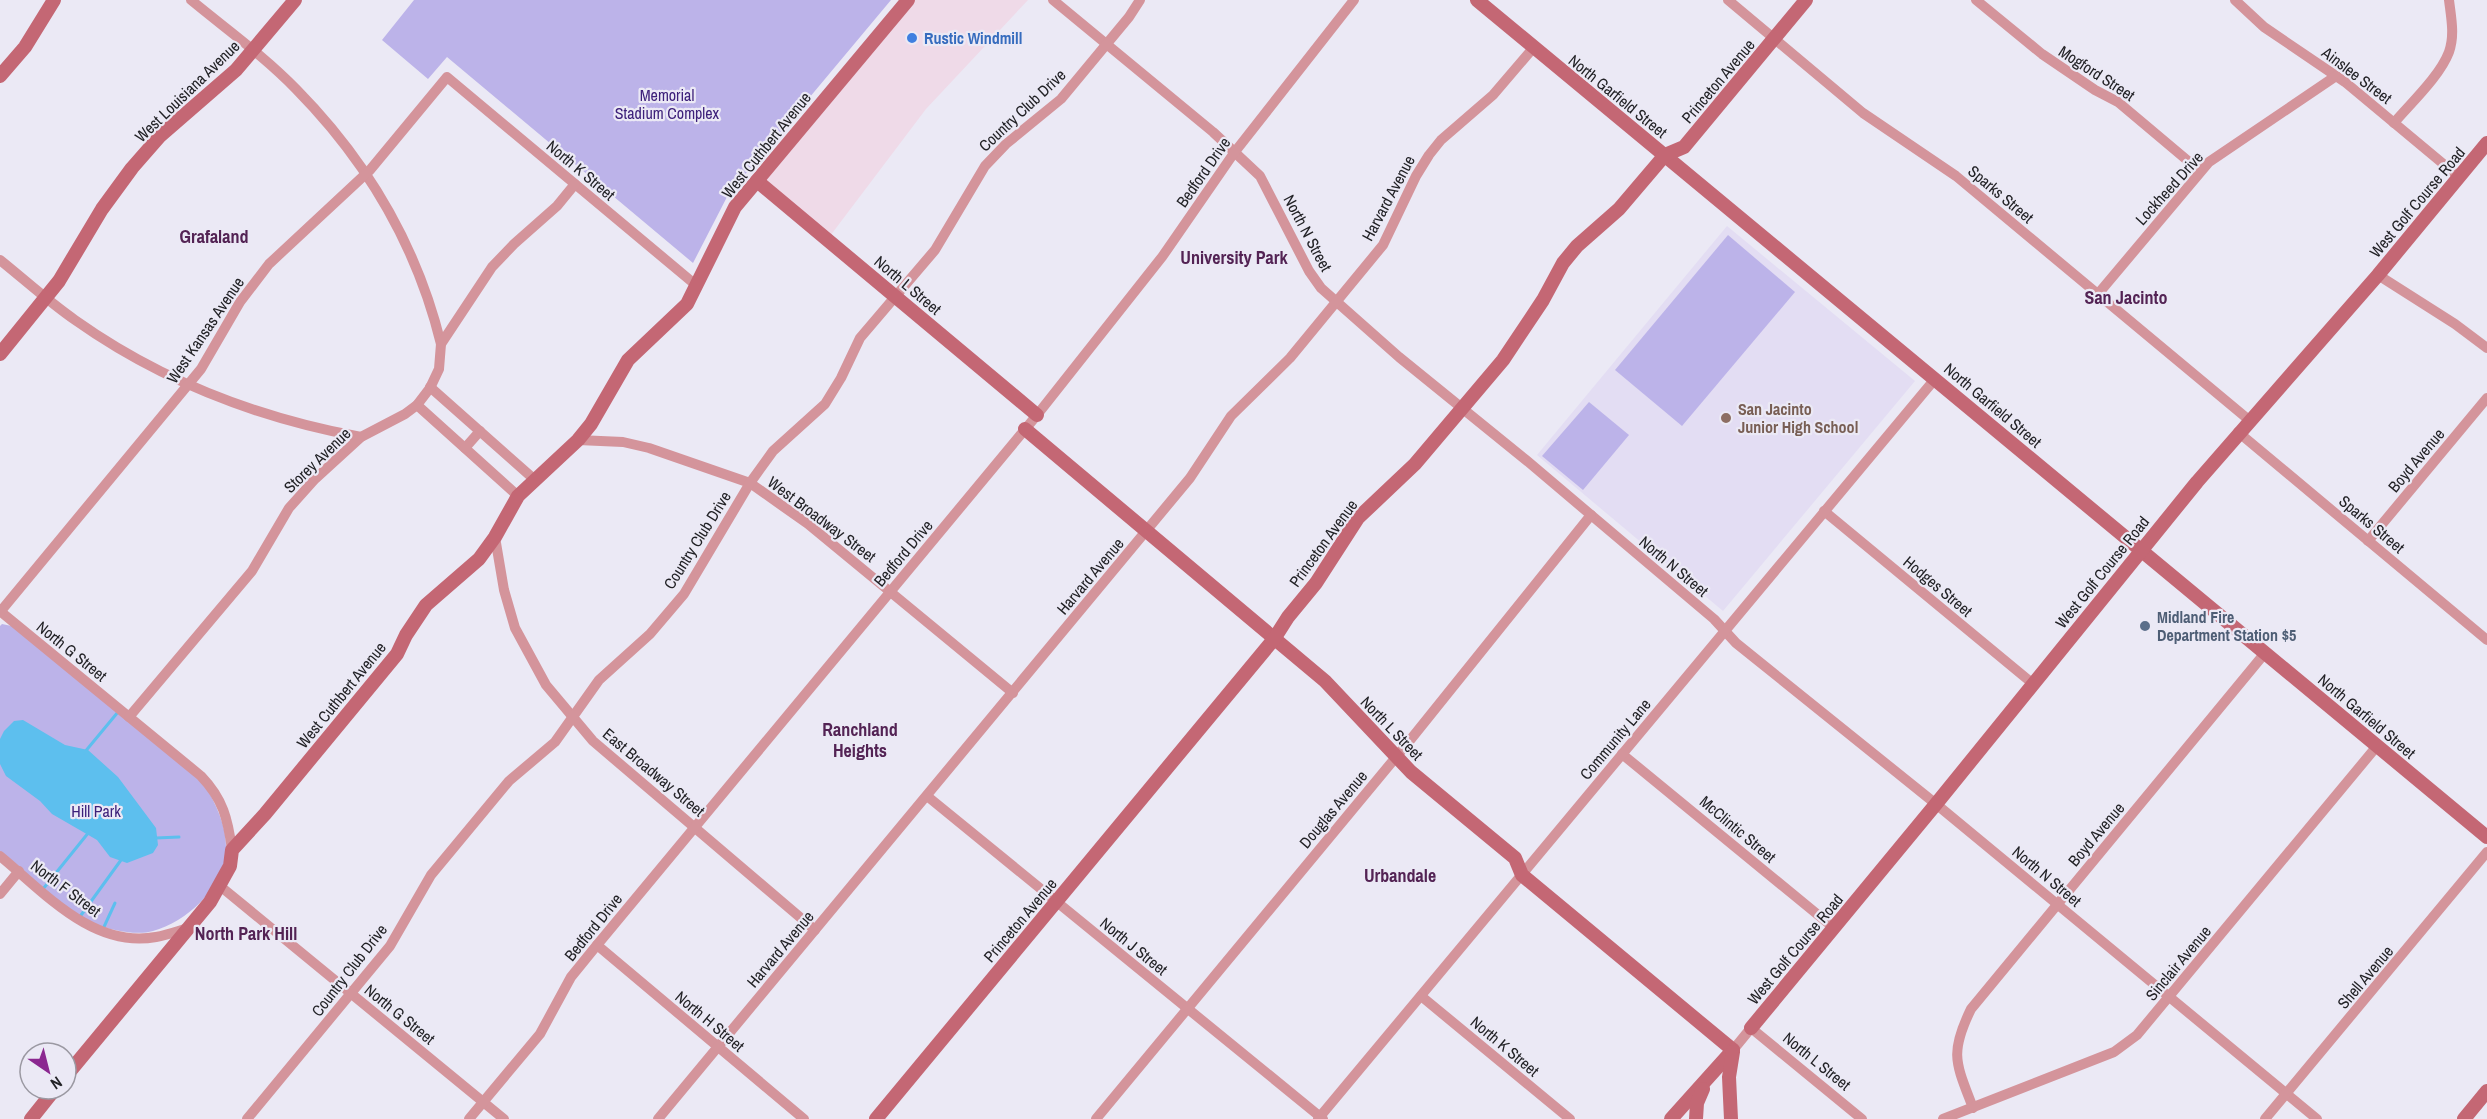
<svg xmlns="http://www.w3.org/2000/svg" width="2487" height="1119" font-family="'Archivo Narrow',sans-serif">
  <rect width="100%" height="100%" fill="#ebe9f5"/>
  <path fill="#efdae8" d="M909 0H1028L926 109 827 240 757 182Z"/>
  <path fill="#e3ddf3" d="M1727 226 1915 381 1723 611 1537 455Z"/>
  <g fill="#bcb3e9">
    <path d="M414 0H891L728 195 693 263 447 57 428 79 382 40Z"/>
    <path d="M1728 235 1795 292 1682 426 1615 370Z"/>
    <path d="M1589 402 1629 435 1583 490 1542 456Z"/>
    <path d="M2 624 21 628 206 786C217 808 227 826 226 851 224 888 186 922 153 931 137 936 110 930 94 924 67 912 25 872 0 851V626Z"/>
  </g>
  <path fill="#5dbfee" d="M23 720 65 745 88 750 118 777 156 828 158 845 153 853 127 863 110 857 97 840 52 814 40 801 6 776 0 764V739L4 731 14 721Z"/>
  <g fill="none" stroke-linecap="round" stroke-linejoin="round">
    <g stroke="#5dbfee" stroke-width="3">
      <path d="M84 753 118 712"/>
      <path d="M156 838 179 837"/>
      <path d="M43 889 89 832"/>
      <path d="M79 918 121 860"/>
      <path d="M103 929 115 903"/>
    </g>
    <g stroke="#d4949b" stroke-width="10">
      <path d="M191 0C226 29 264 56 296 89 367 161 417 246 441 344"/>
      <path d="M1053 0 1213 132 1260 176 1309 271 1321 288 1399 357 1526 460 1714 619 1736 643 1936 804 2317 1119"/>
      <path d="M1728 0 1863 113 1956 176 2249 420"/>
      <path d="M1976 0 2042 54 2095 90 2118 102 2200 171"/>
      <path d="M2235 0 2264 27 2345 82 2459 177"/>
      <path d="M2394 123C2411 103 2440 76 2449 52 2455 35 2451 17 2449 0"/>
      <path d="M0 260C25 280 49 302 75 320 161 381 258 418 361 437"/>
      <path d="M2378 275 2455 324 2487 348"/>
      <path d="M2098 294 2209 162 2336 76"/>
      <path d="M430 387 535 480"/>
      <path d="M417 405 518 496"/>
      <path d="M2238 432 2487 640"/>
      <path d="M578 440 623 442 649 448 750 483 808 524 1013 693"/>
      <path d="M465 448 480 431"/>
      <path d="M1824 511 2032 683"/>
      <path d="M495 537 504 590 515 628 546 685 593 741 815 930"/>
      <path d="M2368 541 2487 398"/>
      <path d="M0 611 201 776C223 799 228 819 232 850"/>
      <path d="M0 612 201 369 240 302 269 264 370 170 447 77 697 286"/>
      <path d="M129 717 252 571 289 508 315 479 361 437 405 414 417 405 430 388 439 369 441 344 492 267 514 244 557 206 575 184"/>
      <path d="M1622 754 1834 928"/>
      <path d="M927 796 1323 1119"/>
      <path d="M0 856C44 892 93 949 156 937 167 935 178 931 188 928"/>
      <path d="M220 886 504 1119"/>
      <path d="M0 894 19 871"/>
      <path d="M597 945 804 1119"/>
      <path d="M1421 996 1570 1119"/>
      <path d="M1733 1050 1751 1028 1862 1119"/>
      <path d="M1973 1108C1956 1063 1949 1054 1971 1009L2265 653"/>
      <path d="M247 1119 390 946 431 875 509 781 555 742 599 680 650 634 684 594 750 483 773 451 825 404 841 378 860 338 935 250 985 166 1006 144 1061 99 1129 17 1140 0"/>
      <path d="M469 1119 540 1034 571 977 597 945 1037 415 1162 257 1234 153 1354 0"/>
      <path d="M658 1119 1190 478 1231 416 1290 358 1383 245 1416 176 1429 155 1441 140 1493 95 1534 47"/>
      <path d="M1096 1119 1411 739 1591 515"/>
      <path d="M1318 1119 1935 379"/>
      <path d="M1943 1119 2114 1052 2137 1035 2377 746"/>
      <path d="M2265 1119 2487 852"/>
    </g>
    <g stroke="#c46774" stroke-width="14">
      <path d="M1477 0 2487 837"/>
      <path d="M0 76 25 47 54 0"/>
      <path d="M757 181 1037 415"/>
      <path d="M0 354 59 281 102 209 132 168 160 136 236 70 295 0"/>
      <path d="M1025 429 1325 681 1411 772 1515 858 1522 875 1733 1050"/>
      <path d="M1751 1028 1936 804 2197 482 2378 275 2487 143"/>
      <path d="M66 1076 210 902 230 866 232 850 265 814 397 654 406 635 426 605 479 559 495 537 518 496 578 440 591 424 628 360 687 304 735 207 908 0"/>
      <path d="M31 1119 55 1089"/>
      <path d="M876 1119 1274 639 1288 617 1316 583 1358 518 1415 464 1503 360 1543 300 1563 263 1577 246 1619 209 1665 155 1684 147 1806 0"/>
      <path d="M1671 1119 1733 1050"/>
      <path d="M1696 1119 1697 1103 1703 1089"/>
      <path d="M1731 1119 1729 1077 1733 1052"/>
      <path d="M2464 1119 2487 1091"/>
    </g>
  </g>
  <circle fill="#3f7fe0" stroke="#ebe9f5" stroke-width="2" cx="912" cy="38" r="6"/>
  <circle fill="#8d6e63" stroke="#ebe9f5" stroke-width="2" cx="1726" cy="418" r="6"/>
  <circle fill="#5c6f8a" stroke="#ebe9f5" stroke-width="2" cx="2145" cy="626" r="6"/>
  <g text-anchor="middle" stroke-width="4.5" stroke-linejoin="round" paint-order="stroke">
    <g font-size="16" font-weight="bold" fill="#366cbe" stroke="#ebe9f5" text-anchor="start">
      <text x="924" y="44">Rustic Windmill</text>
    </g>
    <g font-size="16" fill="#222226" stroke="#ebe9f5">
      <text transform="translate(2097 73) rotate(33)" y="6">Mogford Street</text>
      <text transform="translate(2357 75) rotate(37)" y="6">Ainslee Street</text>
      <text transform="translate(1718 81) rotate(-50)" y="6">Princeton Avenue</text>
      <text transform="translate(187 91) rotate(-44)" y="6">West Louisiana Avenue</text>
      <text transform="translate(1618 96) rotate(39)" y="6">North Garfield Street</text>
      <text transform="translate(1022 110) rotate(-43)" y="6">Country Club Drive</text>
      <text transform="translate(766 145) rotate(-51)" y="6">West Cuthbert Avenue</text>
      <text transform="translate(581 170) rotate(40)" y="6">North K Street</text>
      <text transform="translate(1203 172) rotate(-55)" y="6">Bedford Drive</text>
      <text transform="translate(2169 188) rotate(-48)" y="6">Lockheed Drive</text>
      <text transform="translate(2001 194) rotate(40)" y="6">Sparks Street</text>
      <text transform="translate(1388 198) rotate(-62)" y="6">Harvard Avenue</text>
      <text transform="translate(2417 202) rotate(-50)" y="6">West Golf Course Road</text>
      <text transform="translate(1308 233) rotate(62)" y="6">North N Street</text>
      <text transform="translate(908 285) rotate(40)" y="6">North L Street</text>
      <text transform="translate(205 330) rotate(-56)" y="6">West Kansas Avenue</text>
      <text transform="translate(1993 405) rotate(40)" y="6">North Garfield Street</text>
      <text transform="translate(317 460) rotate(-44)" y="6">Storey Avenue</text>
      <text transform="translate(2416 460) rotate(-50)" y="6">Boyd Avenue</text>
      <text transform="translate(822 519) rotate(37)" y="6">West Broadway Street</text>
      <text transform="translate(2372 524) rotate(40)" y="6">Sparks Street</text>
      <text transform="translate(697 540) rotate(-58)" y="6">Country Club Drive</text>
      <text transform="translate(1323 543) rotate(-54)" y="6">Princeton Avenue</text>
      <text transform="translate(903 553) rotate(-50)" y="6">Bedford Drive</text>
      <text transform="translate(1674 566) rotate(40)" y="6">North N Street</text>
      <text transform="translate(2102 572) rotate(-51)" y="6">West Golf Course Road</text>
      <text transform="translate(1090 576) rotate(-50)" y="6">Harvard Avenue</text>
      <text transform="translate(1938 586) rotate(40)" y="6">Hodges Street</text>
      <text transform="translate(72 651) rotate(39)" y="6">North G Street</text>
      <text transform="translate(341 695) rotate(-51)" y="6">West Cuthbert Avenue</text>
      <text transform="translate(2367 716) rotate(40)" y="6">North Garfield Street</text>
      <text transform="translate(1392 728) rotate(46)" y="6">North L Street</text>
      <text transform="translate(1615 739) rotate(-50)" y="6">Community Lane</text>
      <text transform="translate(654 772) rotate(40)" y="6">East Broadway Street</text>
      <text transform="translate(1333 809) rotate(-50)" y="6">Douglas Avenue</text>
      <text transform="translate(1738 829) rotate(40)" y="6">McClintic Street</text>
      <text transform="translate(2096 834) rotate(-50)" y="6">Boyd Avenue</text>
      <text transform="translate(2047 876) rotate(40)" y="6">North N Street</text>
      <text transform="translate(66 888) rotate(37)" y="6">North F Street</text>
      <text transform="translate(1020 920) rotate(-50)" y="6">Princeton Avenue</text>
      <text transform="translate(593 927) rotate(-51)" y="6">Bedford Drive</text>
      <text transform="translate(1134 946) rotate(39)" y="6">North J Street</text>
      <text transform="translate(780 949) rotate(-50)" y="6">Harvard Avenue</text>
      <text transform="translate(1795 949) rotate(-50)" y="6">West Golf Course Road</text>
      <text transform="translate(2178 963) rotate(-50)" y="6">Sinclair Avenue</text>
      <text transform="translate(349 970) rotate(-52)" y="6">Country Club Drive</text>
      <text transform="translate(2365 977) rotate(-50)" y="6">Shell Avenue</text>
      <text transform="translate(400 1014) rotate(39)" y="6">North G Street</text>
      <text transform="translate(710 1021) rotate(40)" y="6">North H Street</text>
      <text transform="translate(1505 1046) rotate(40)" y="6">North K Street</text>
      <text transform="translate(1817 1061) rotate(39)" y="6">North L Street</text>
    </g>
    <g font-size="16" fill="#3d207a" stroke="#ebe9f5">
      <text x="667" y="101">Memorial<tspan x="667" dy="18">Stadium Complex</tspan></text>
      <text x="96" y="817">Hill Park</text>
    </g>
    <g font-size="16" font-weight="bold" fill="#785e54" stroke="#ebe9f5" text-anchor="start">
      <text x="1738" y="415">San Jacinto<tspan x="1738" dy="18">Junior High School</tspan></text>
    </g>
    <g font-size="16" font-weight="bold" fill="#4e5e75" stroke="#ebe9f5" text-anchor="start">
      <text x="2157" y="623">Midland Fire<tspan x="2157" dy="18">Department Station $5</tspan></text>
    </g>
    <g font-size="18" font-weight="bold" fill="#532354" stroke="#ebe9f5">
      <text x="214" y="243">Grafaland</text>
      <text x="1234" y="264">University Park</text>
      <text x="2126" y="304">San Jacinto</text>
      <text x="860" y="736">Ranchland<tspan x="860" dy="21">Heights</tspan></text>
      <text x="1400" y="882">Urbandale</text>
      <text x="246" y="940">North Park Hill</text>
    </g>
  </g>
  <g transform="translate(48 1071) rotate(145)"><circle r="28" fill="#ebe9f5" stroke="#9b99a2" stroke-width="1.5"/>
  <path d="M0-4.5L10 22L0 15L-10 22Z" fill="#8b2890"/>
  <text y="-9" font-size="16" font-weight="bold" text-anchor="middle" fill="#222226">N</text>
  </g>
</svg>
